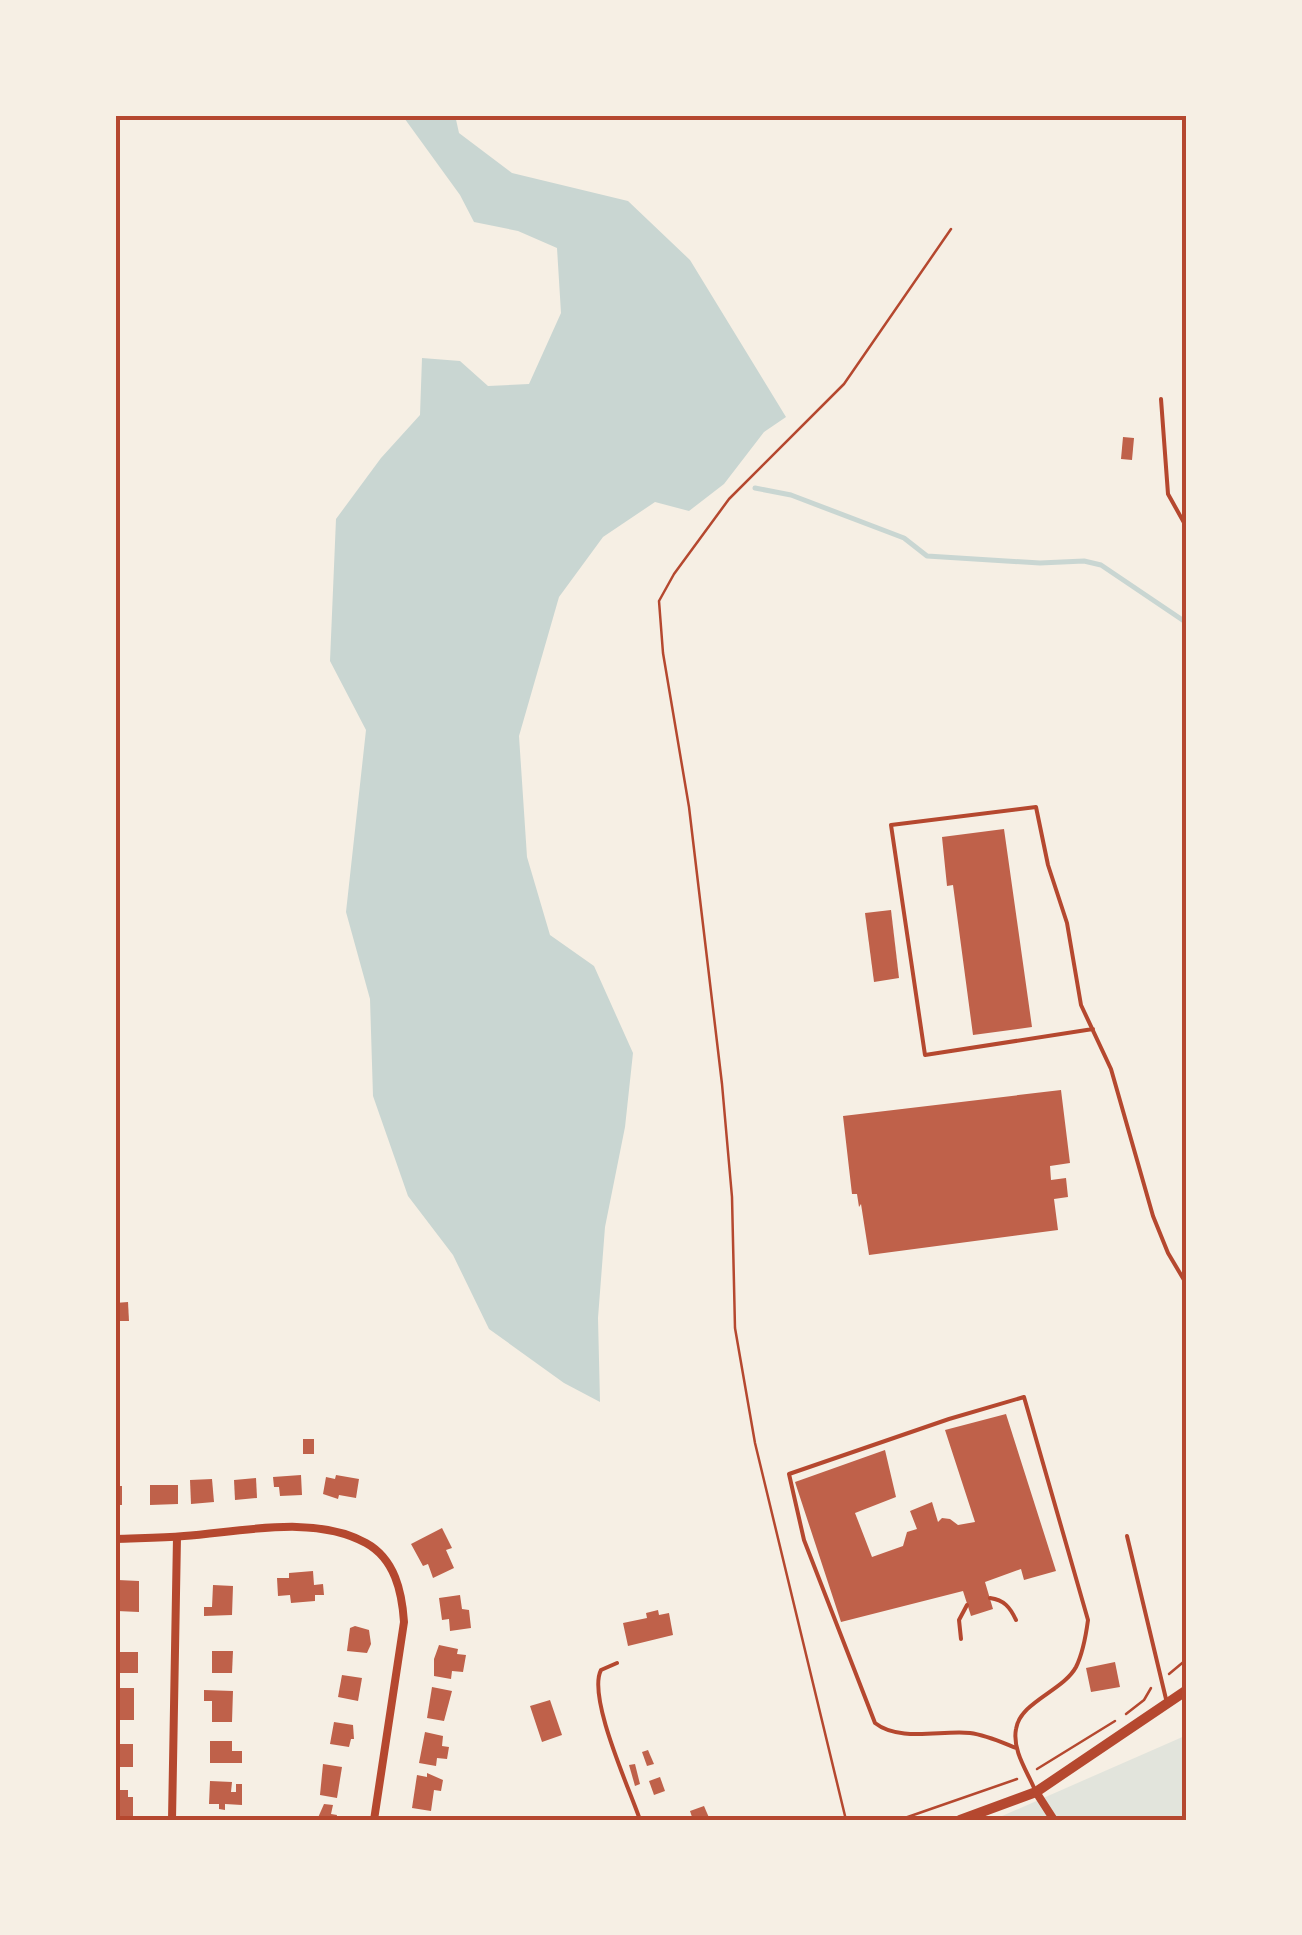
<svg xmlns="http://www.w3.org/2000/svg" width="1302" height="1935" font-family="Arial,sans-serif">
  <rect width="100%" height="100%" fill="#f6efe4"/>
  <path fill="#e2e4dc" d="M1187 1735V1820H993Z"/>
  <path fill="#c9d6d2" d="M402 115H455L459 133 512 173 628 201 690 260 786 417 764 432 724 484 689 511 655 502 603 537 559 597 519 736 527 857 550 935 594 966 633 1053 625 1127 605 1227 598 1318 600 1402 564 1383 489 1329 453 1255 408 1196 373 1096 370 999 346 912 366 730 330 661 336 519 381 458 420 415 422 358 460 361 488 386 529 384 561 313 557 248 518 231 474 222 460 195Z"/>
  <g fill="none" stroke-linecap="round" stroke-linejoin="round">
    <path stroke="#c9d6d2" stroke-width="5" d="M755 488 791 495 904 538 927 556 1040 563 1084 561 1101 565 1184 621 1187 629"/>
  </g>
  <g fill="#bf614a">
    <path d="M1123 437 1134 438 1132 460 1121 459Z"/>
    <path d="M1004 829 1032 1027 973 1035 953 885 947 886 942 837Z"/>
    <path d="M891 910 899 978 874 982 865 913Z"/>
    <path d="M1061 1090 1070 1163 1050 1166 1051 1180 1066 1178 1068 1197 1054 1199 1058 1230 869 1255 861 1204 859 1207 857 1194H852L843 1116Z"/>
    <path d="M128 1302 129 1321H115V1303Z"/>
    <path d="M1006 1414 1056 1571 1024 1580 1021 1569 985 1582 993 1609 971 1616 963 1591 841 1622 795 1482 885 1450 896 1497 855 1513 872 1557 903 1546 907 1532 917 1529 910 1511 932 1502 938 1522 942 1518 950 1519 958 1525 975 1522 945 1430Z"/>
    <rect x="303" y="1439" width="11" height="15"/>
    <path d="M301 1475 302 1495 280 1496 279 1487H274L273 1477Z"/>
    <path d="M336 1475 359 1479 356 1498 339 1495 338 1499 323 1494 326 1477 335 1479Z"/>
    <path d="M256 1478 257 1498 235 1500 234 1480Z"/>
    <path d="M212 1479 214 1502 191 1504 190 1480Z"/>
    <path d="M150 1485H178V1504L150 1505Z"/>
    <rect x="115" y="1486" width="7" height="19"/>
    <path d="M442 1528 452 1548 446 1550 454 1568 433 1578 428 1564 423 1566 411 1544Z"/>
    <path d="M313 1571 314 1585 323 1584 324 1595H315V1601L291 1603 290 1595 278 1596 277 1578H289V1573Z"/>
    <path d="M118 1580 139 1581V1612L117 1611Z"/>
    <path d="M213 1585 233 1586 232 1615 204 1616V1607H212Z"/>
    <path d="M460 1595 462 1609 469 1610 471 1628 450 1631 449 1619 442 1620 439 1598Z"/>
    <path d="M658 1610 659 1615 669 1613 673 1635 628 1646 623 1623 647 1618 646 1613Z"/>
    <path d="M355 1626 369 1630 371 1644 367 1653 347 1651 350 1628Z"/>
    <path d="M439 1645 458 1649 457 1654 466 1655 463 1672 452 1671 451 1679 434 1676V1659Z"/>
    <path d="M212 1651H233L232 1673H212Z"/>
    <rect x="118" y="1652" width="20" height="21"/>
    <path d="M1115 1662 1120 1687 1091 1692 1086 1668Z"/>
    <path d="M342 1675 362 1678 358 1701 338 1697Z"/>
    <path d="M432 1687 452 1691 444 1721 427 1718Z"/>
    <rect x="115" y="1688" width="19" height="32"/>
    <path d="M204 1690 233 1691 232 1722H212V1701H204Z"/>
    <path d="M550 1700 562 1735 542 1742 530 1706Z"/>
    <path d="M334 1722 353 1725 354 1739H351L349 1747 330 1744Z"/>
    <path d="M425 1732 443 1736 442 1746 449 1747 447 1759 437 1758 436 1766 419 1763Z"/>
    <path d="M210 1741H232V1751H242V1763H210Z"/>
    <rect x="115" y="1744" width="18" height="23"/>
    <path d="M648 1750 654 1764 647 1766 642 1752Z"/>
    <path d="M323 1764 342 1767 337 1798 320 1795Z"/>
    <path d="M635 1764 640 1784 635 1786 629 1765Z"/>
    <path d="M427 1773 443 1780 441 1791 434 1790 431 1811 412 1808 417 1775 427 1777Z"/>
    <path d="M660 1777 665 1791 654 1795 649 1781Z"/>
    <path d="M210 1781 232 1782 231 1792H236V1784H242V1805L225 1804V1810L219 1809V1804H209Z"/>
    <path d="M118 1790H128V1797H133V1819H115Z"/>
    <path d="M324 1804 333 1805 331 1814 337 1815 336 1820H317Z"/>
    <path d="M704 1806 710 1820H693L690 1811Z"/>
  </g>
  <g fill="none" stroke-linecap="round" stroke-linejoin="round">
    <g stroke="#b5482f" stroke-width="2.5">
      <path d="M1169 1674 1187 1659"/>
      <path d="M1126 1714 1144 1700 1151 1688"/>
      <path d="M1037 1769 1115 1721"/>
      <path d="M846 1820 755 1443 735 1328 732 1197 722 1084 689 807 663 653 659 601 674 574 729 499 844 384 951 229"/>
      <path d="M899 1820 1017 1779"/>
    </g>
    <g stroke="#b5482f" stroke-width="4">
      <path d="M1161 399 1168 494 1187 528"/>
      <path d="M1093 1029 925 1055 891 825 1036 807 1048 865 1067 923 1081 1005 1111 1069 1153 1216 1168 1253 1187 1285"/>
      <path d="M1127 1536 1166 1699"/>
      <path d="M990 1598C1004 1600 1010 1607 1016 1620"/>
      <path d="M961 1639 959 1620 967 1605"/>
      <path d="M617 1663 601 1670C587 1697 630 1790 640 1820"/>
      <path d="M1016 1748C1001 1742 986 1735 970 1733 941 1730 899 1742 875 1723L804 1540 789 1474 949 1419 1024 1397 1088 1620C1086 1635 1083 1653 1076 1667 1063 1691 1020 1702 1016 1729 1012 1750 1027 1771 1035 1790"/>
    </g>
    <g stroke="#b5482f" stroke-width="8">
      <path d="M115 1539C138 1538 161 1538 184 1536 240 1532 314 1514 366 1543 395 1559 402 1592 404 1622L374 1820"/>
      <path d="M1036 1792 1054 1820"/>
      <path d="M172 1820 177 1537"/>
    </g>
    <path stroke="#b5482f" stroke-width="10" d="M960 1820 1036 1792 1187 1690"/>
  </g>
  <rect width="1302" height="1935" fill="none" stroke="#f6efe4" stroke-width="235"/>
  <rect x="118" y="118" width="1066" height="1700" fill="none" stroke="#b5482f" stroke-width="4"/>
</svg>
